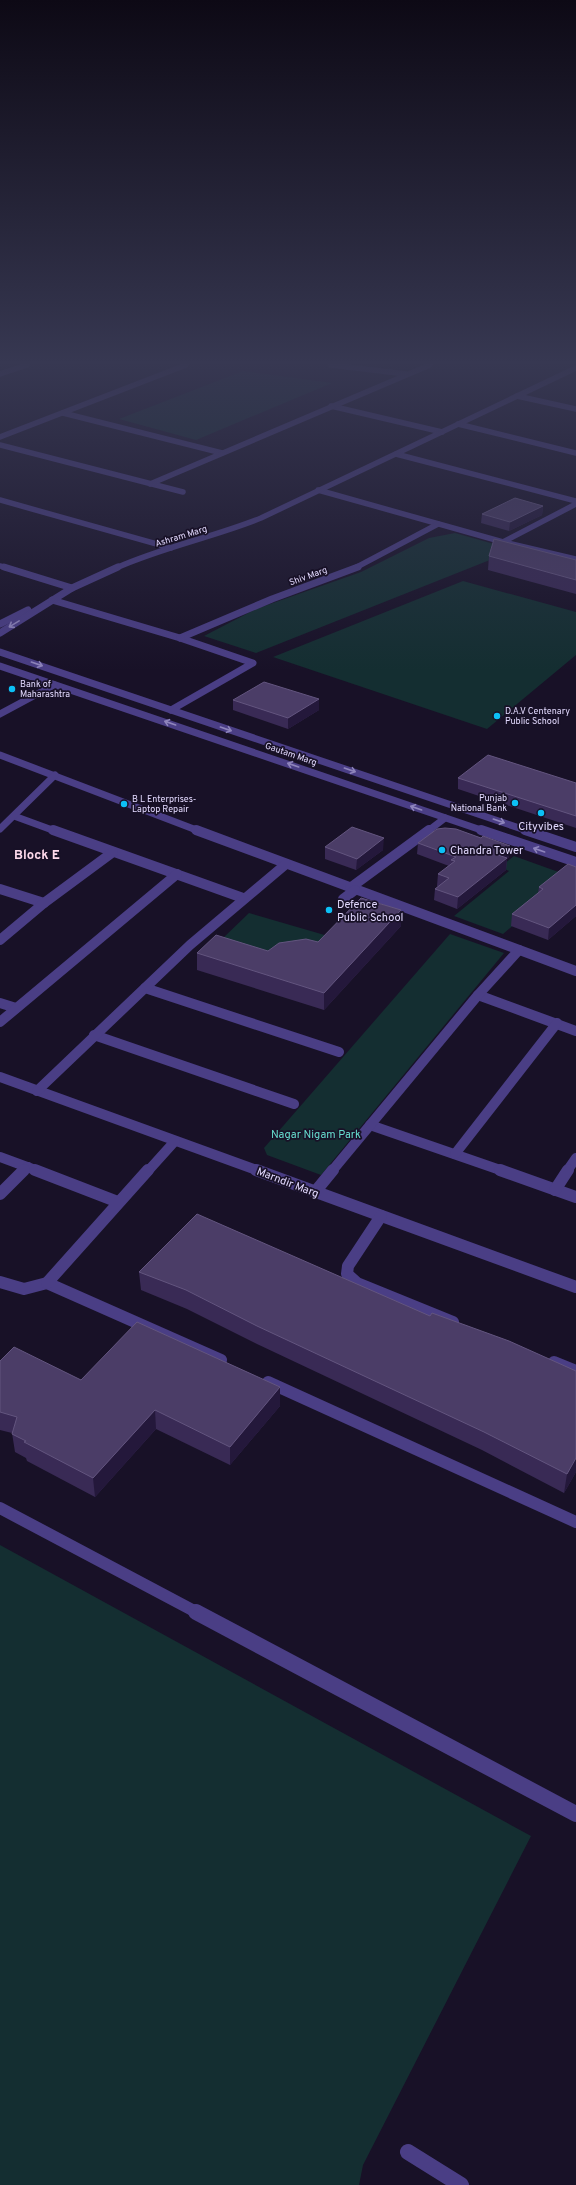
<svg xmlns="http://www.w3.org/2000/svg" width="576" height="2185" font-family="Overpass,sans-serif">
  <rect width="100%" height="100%" fill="#181127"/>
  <g fill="#142e31">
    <path d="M243 371 332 383 196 440 119 419Z"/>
    <path d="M455 533 515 550 256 653 204 636 256 609 361 572 429 538Z"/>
    <path d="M463 581 576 612V655L487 729 273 657Z"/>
    <path d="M514 856 564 874 538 904 503 934 454 916 509 871 500 867Z"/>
    <path d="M249 913 328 936 310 955 275 956 221 940Z"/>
    <path d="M450 934 504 953 321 1175 267 1155 264 1148Z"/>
    <path d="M0 1545 531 1836 363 2165 359 2185H0Z"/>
  </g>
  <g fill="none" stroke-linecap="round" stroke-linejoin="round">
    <g stroke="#4a3e85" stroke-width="5.5">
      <path d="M331 365 406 374"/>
      <path d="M0 374 27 365"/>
      <path d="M517 396 576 409"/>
      <path d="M331 406 442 432"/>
      <path d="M63 413 222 453"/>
      <path d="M458 424 576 453"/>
      <path d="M0 437 186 365"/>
      <path d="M0 445 183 492"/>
      <path d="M396 454 576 501"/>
      <path d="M150 484 430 365"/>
      <path d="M318 490 503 542 576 559"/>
      <path d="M0 500 171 548"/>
      <path d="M503 542 576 504"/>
      <path d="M0 566 7 568"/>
      <path d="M116 568C163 547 214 537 261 518L576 368"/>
      <path d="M355 568 438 524"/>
    </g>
    <g stroke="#4a3e85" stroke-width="7">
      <path d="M4 567 72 588"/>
      <path d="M52 600 180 638 253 663 171 710"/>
      <path d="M0 624 28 610"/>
      <path d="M0 633 72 588 118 567"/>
      <path d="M180 638 272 599 358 567"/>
      <path d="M0 652 528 831"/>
      <path d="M0 666 484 831"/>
      <path d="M0 714 54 685"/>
      <path d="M0 755 199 831"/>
      <path d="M14 816 55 831"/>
      <path d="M0 829 55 775"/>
      <path d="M428 831 445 818"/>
    </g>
    <g stroke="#4a3e85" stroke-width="10">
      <path d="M53 830 243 898"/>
      <path d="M196 830 576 971"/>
      <path d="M481 830 576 862"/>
      <path d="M525 830 576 847"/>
      <path d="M350 888 429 830"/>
      <path d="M0 889 44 903"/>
      <path d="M343 899 355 890"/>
      <path d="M0 940 44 903 113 852"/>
      <path d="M145 988 339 1052"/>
      <path d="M478 995 576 1031"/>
      <path d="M0 1003 16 1008"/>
      <path d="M0 1022 177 874"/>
      <path d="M94 1035 294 1104"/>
      <path d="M0 1077 259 1171"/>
      <path d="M37 1091 190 945 286 864"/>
      <path d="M370 1125 503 1171"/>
      <path d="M455 1154 557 1023"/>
      <path d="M0 1157 38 1171"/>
      <path d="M23 1171 28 1167"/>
      <path d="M148 1171 175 1141"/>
      <path d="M332 1171 478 995 519 950"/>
      <path d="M567 1171 576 1158"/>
    </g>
    <g stroke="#4a3e85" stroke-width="12">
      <path d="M35 1170 118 1202"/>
      <path d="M256 1170 576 1287"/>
      <path d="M500 1170 576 1197"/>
      <path d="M555 1190 568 1170"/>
      <path d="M315 1192 333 1170"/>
      <path d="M0 1194 24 1170"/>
      <path d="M381 1216 348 1266 347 1274 357 1283 453 1322"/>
      <path d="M0 1282 24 1289 47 1283 221 1360"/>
      <path d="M47 1283 148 1170"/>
      <path d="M554 1362 576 1371"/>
      <path d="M268 1382 576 1522"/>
      <path d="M0 1508 198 1613"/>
    </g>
    <g stroke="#4a3e85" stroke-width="16">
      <path d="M196 1612 576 1814"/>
      <path d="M408 2152 461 2185"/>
    </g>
  </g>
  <g fill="#392a55">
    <path d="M543 506 542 515 509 531 481 523 482 514Z"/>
    <path d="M489 556 576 560V594L488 570Z"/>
    <path d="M319 699V710L288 729 233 710V700Z"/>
    <path d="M458 778 576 783V828L458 789Z"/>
    <path d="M418 843 509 857 507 859 506 870 457 909 434 900 435 889 438 886H437L438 874 449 866 417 854Z"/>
    <path d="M325 847 383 850 356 870 325 859Z"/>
    <path d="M576 867V916L548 940 511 926 512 914 538 893 539 887Z"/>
    <path d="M401 910V926L324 1010 197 970V953L268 951 318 942Z"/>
    <path d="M139 1272 430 1316 576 1472 564 1493 482 1450 257 1344 187 1309 141 1290Z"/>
    <path d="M0 1361 81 1380 280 1387V1406L230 1465 156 1429 95 1497 27 1461 26 1458 15 1452 12 1433 0 1430Z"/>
  </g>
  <g fill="#24183b">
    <path d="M543 506 542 515 509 531 510 522Z"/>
    <path d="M319 699V710L288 729V718Z"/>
    <path d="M384 838 383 850 356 870 357 859Z"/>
    <path d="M510 846 509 857 507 859 506 870 457 909 458 897 498 855Z"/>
    <path d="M576 905V916L548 940 549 928Z"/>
    <path d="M401 910V926L324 1010V993Z"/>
    <path d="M280 1387V1406L230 1465V1447Z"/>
    <path d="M155 1410 156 1429 95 1497 93 1478Z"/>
    <path d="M576 1458V1472L564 1493 567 1474Z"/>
  </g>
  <g fill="#4b3d67" stroke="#63557f">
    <path d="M515 498 543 506 510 522 482 514Z"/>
    <path d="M494 539 576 560V580L489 556Z"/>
    <path d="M264 682 319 699 288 718 233 700Z"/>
    <path d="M488 755 576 783V816L458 778Z"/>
    <path d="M352 827 384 838 357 859 325 847Z"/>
    <path d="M445 828 456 829 481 838 483 836 510 846 498 855 507 858 458 897 435 889 449 878 438 874 455 861 451 860 456 857 418 843 437 829Z"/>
    <path d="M568 864 576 867V905L549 928 512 914 543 889 539 887Z"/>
    <path d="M361 898 401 910 324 993 197 953 216 935 268 951 279 943 306 939 318 942Z"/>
    <path d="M197 1214 430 1316 432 1313 509 1341 576 1371V1458L567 1474 484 1432 257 1326 186 1290 139 1272Z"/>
    <path d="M137 1322 280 1387 230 1447 155 1410 93 1478 24 1442 26 1441 12 1434 17 1417 0 1412V1361L14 1347 81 1380Z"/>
  </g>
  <defs><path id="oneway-shaft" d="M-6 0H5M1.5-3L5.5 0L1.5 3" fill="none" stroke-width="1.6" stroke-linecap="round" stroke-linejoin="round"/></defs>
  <g stroke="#8e84bb">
    <use href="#oneway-shaft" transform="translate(14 624) rotate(149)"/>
    <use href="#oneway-shaft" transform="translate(37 664) rotate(19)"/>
    <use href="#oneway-shaft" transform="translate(170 723) rotate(-161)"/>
    <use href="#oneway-shaft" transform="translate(226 729) rotate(19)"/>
    <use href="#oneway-shaft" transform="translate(293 765) rotate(-161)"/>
    <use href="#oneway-shaft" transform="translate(350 770) rotate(19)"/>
    <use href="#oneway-shaft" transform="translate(416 808) rotate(-161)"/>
    <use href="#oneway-shaft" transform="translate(499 821) rotate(19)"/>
    <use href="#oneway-shaft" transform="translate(539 850) rotate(-161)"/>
  </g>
  <linearGradient id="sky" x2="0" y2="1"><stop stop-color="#0d0915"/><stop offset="0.54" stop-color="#373852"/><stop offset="1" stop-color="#373852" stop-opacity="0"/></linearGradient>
  <rect width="576" height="671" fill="url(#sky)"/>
  <g fill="#0cc0f6" stroke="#181127" stroke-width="1.5">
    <circle cx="12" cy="689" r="4"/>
    <circle cx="497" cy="716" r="4"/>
    <circle cx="515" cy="803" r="4"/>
    <circle cx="124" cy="804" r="4"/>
    <circle cx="541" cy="813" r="4"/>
    <circle cx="442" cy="850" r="4"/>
    <circle cx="329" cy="910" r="4"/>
  </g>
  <g text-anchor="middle" stroke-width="3.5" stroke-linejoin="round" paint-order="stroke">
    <g font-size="9" fill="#e2d9fe" stroke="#181127">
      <text transform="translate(181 536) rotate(-17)" y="3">Ashram Marg</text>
      <text transform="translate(308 576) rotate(-20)" y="3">Shiv Marg</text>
      <text transform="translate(291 754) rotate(19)" y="3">Gautam Marg</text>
    </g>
    <g font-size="9" fill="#e2d9fe" stroke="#181127" text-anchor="start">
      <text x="20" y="687">Bank of<tspan x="20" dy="10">Maharashtra</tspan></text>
      <text x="505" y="714">D.A.V Centenary<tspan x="505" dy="10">Public School</tspan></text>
      <text x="507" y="801" text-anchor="end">Punjab<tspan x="507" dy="10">National Bank</tspan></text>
      <text x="132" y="802">B L Enterprises-<tspan x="132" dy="10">Laptop Repair</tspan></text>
    </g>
    <g font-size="11" fill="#e2d9fe" stroke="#181127" text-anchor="start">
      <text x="541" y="830" text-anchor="middle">Cityvibes</text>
      <text x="450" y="854">Chandra Tower</text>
      <text x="337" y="908">Defence<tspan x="337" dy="13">Public School</tspan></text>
    </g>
    <g font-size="11" fill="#66dcce" stroke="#181127">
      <text x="316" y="1138">Nagar Nigam Park</text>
    </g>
    <g font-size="11" fill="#e2d9fe" stroke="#181127">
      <text transform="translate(288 1182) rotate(21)" y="4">Marndir Marg</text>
    </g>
    <g font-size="13" font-weight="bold" fill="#fedaec" stroke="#181127">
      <text x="37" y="859">Block E</text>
    </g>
  </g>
</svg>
